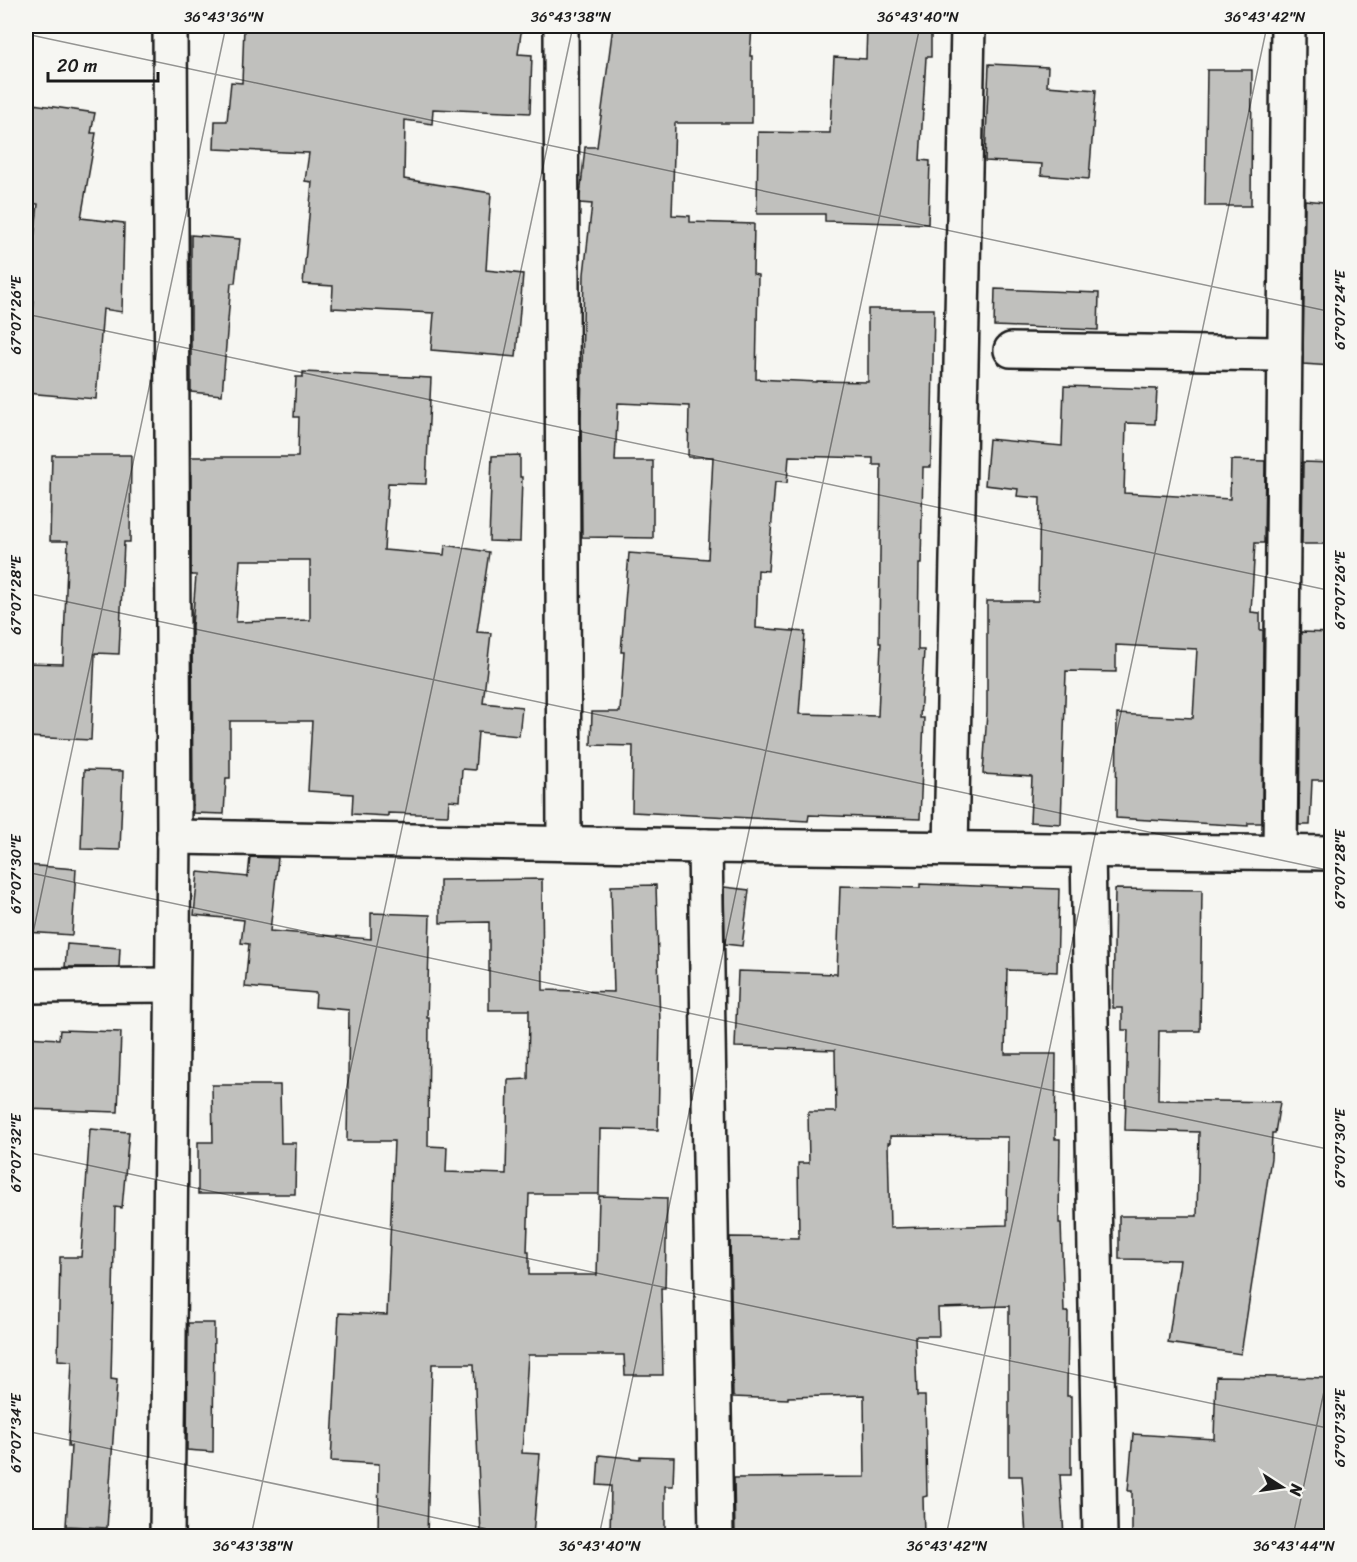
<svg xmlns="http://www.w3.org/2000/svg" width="1357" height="1562" font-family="Sriracha,sans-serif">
  <rect width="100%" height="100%" fill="#f6f6f2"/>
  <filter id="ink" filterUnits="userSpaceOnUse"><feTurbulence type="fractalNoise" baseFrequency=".0167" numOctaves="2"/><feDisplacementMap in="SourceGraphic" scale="12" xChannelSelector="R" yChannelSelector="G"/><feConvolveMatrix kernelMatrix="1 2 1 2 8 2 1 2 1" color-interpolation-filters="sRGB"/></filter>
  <g filter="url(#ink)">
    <g fill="#c0c0bd" stroke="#1c1c1c" stroke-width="1.5" fill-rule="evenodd">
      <path d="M244 26H522L518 54 532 55 530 113 433 109 432 124 405 120 404 179 491 193 486 270 523 274 516 357 431 350 434 313 332 308 333 286 303 284 312 182 305 181 309 153 214 149 215 121H227L231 82 242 83Z"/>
      <path d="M613 26H752L750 56H752V123H675L672 215 690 216V222L754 224 753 274 758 275 756 379 817 382V381L868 382V309H934L931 467H923L921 564H919L918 650H924L920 718H924L920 819 809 815 808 821 632 812 633 746 591 745 592 712H620L624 652H621L629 553 708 559 713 457H688L689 406 618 403 615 461H653V538L582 537 581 417 584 274 592 204 580 203V197L585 147H597ZM789 456 873 458V465H881L879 643H881L878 716 799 714 805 632 756 628 758 570 768 571 775 482 787 483Z"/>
      <path d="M867 26H931V57H926L920 160 930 161 928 224 825 221V214H757L758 132 830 133 834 57 866 59Z"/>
      <path d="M989 64 1048 67 1047 86 1096 90 1089 179 1041 175 1042 164 985 161Z"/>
      <path d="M1207 70H1252L1251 206H1205Z"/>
      <path d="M26 103 95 113 91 133H96L81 218 124 223 122 312 103 309 96 399 26 393 34 301 27 300 38 204 26 202Z"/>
      <path d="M1305 200 1332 203V366L1303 364Z"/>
      <path d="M191 235 240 239 235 283H231L222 395 191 392Z"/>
      <path d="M995 289 1099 293 1098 330 994 326Z"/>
      <path d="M303 372 431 378 426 484 388 483 384 550 444 555 445 545 489 552 477 632 491 633 483 703 522 707 519 736 478 732 475 770 462 769 460 801 449 800 448 815 388 813V816L352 814 353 794 308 791 312 721H230V778H226L224 814 193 813 192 626 196 575H191V457H298L299 417H294L296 377H303ZM240 560H310V620L236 622Z"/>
      <path d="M1064 386 1157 389 1155 424 1126 423 1124 493 1230 499 1231 460 1265 461 1264 543H1255L1251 612 1260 613V630H1263L1262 823H1248V826L1116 818 1117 714 1193 718 1197 649 1116 645V672L1066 671 1061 824 1030 822 1032 777 983 774 987 712V601H1038L1040 498 1017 496 1018 489 985 485 989 439 1062 446Z"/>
      <path d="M52 455H131L130 542H124L119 654 95 653 91 740 26 737V663L63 664 68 541H50Z"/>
      <path d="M520 455V477H522L520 542 489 541 492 456Z"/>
      <path d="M1303 462 1332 463V544H1302Z"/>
      <path d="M1301 632 1332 633V780H1312L1310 825H1299Z"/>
      <path d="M84 770 123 771 120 850 81 849Z"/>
      <path d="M250 857 278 858 270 931 371 939V913L430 915 427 1018H429L428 1146 447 1147 446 1172 506 1174 508 1080 528 1079 529 1010H489V922L440 923V880L542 879 543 990 614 992 611 886 656 885 660 1025 658 1130 600 1129 599 1194H529L527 1252H529V1275H597L599 1196 667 1198 665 1288H661L663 1375H625L624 1355H528L522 1453 540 1454 533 1536H481L474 1364H432L427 1536H378L379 1464 331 1461 339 1313 387 1315 394 1141H347L349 1010 315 1007 316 993 245 987 249 944 241 943 244 920 194 915 198 872 248 877Z"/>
      <path d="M26 865 76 869 72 935 26 932Z"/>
      <path d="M920 884 1059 889 1057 972 1007 970 1005 1054H1056L1055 1139H1060L1059 1223H1061L1064 1312H1068L1067 1396H1071V1475H1060L1064 1536H1026L1022 1476H1009V1306L938 1308 939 1336H915L917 1396H925L927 1496 923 1497 924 1536H735L734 1478 865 1477 864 1395 788 1397V1399L733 1397 730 1237 799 1238 798 1163H809L808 1112H836L835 1050 735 1047 738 971 837 974 840 886 920 888ZM890 1136 1008 1137 1007 1225 890 1228 888 1143H890Z"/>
      <path d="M724 887 749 890 742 946 725 944Z"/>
      <path d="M1115 889 1202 890 1200 1031H1159L1158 1100 1280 1102 1275 1133H1272L1271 1158 1241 1354 1168 1343 1180 1260 1119 1259V1216H1197L1199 1132 1125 1130 1128 1030H1122V1008H1113Z"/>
      <path d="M67 944 120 948 119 967H65Z"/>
      <path d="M60 1030 121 1032 118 1112 26 1109V1037L59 1039Z"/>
      <path d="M212 1085H280L281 1143H296L295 1194H198V1142H213Z"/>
      <path d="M90 1129 129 1132 122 1208 115 1207 111 1379 117 1380 107 1528 66 1526 71 1446H68L72 1361 58 1360 60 1257H81Z"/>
      <path d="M188 1323H214L213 1452 187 1450Z"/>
      <path d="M1216 1376 1332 1378V1536H1132V1491H1128L1133 1434 1214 1439Z"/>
      <path d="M599 1455 640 1459V1456L674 1457 673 1486H665V1536H610L611 1486 597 1485Z"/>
    </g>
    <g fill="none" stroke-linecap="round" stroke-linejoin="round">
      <g stroke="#1c1c1c" stroke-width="38">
        <g id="minor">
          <path d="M561 26 564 842"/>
          <path d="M1011 350 1285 354"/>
          <path d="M174 837 705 846 1332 853"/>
          <path d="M705 846 716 1536"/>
          <path d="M951 848 968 26"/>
          <path d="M1088 850 1100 1536"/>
          <path d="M1280 852 1288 26"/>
          <path d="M26 986 172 985"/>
          <path d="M167 1536 174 837 170 26"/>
        </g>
      </g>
      <use href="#minor" stroke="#f6f6f2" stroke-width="33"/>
    </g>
  </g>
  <path fill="none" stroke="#1c1c1c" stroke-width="1.5" stroke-opacity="0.45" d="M1299 26 1332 32M26 34 1332 312M26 314 1332 591M26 593 1332 871M26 872 1332 1150M26 966 226 26M26 1152 1332 1429M26 1431 521 1536M251 1536 573 26M599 1536 920 26M946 1536 1267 26M1293 1536 1332 1354"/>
  <rect width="1357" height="1562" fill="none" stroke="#f6f6f2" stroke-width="66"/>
  <g transform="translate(1282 1487) rotate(102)" stroke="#f6f6f2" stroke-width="4.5" paint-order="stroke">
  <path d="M0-4.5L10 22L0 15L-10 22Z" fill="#1c1c1c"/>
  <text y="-9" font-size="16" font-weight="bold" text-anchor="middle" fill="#1c1c1c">N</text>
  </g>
  <path d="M48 72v9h110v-9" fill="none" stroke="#1c1c1c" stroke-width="3"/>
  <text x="57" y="72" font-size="18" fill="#1c1c1c" stroke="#f6f6f2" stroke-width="4.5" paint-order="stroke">20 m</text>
  <rect x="33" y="33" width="1291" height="1496" fill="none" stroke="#1c1c1c" stroke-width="2"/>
  <g font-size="15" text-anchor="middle" fill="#1c1c1c">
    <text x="224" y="22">36°43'36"N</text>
    <text x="571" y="22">36°43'38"N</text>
    <text x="918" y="22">36°43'40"N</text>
    <text x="1265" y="22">36°43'42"N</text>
    <text transform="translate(1340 310) rotate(-90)" y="5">67°07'24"E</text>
    <text transform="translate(16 315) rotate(-90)" y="5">67°07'26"E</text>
    <text transform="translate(1340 590) rotate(-90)" y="5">67°07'26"E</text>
    <text transform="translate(16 595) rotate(-90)" y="5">67°07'28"E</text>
    <text transform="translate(1340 869) rotate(-90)" y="5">67°07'28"E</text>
    <text transform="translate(16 874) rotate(-90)" y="5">67°07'30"E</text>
    <text transform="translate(1340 1148) rotate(-90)" y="5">67°07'30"E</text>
    <text transform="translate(16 1153) rotate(-90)" y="5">67°07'32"E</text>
    <text transform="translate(1340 1428) rotate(-90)" y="5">67°07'32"E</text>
    <text transform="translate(16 1433) rotate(-90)" y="5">67°07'34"E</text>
    <text x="253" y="1551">36°43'38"N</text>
    <text x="600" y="1551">36°43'40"N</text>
    <text x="947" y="1551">36°43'42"N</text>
    <text x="1294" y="1551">36°43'44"N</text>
  </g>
</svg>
